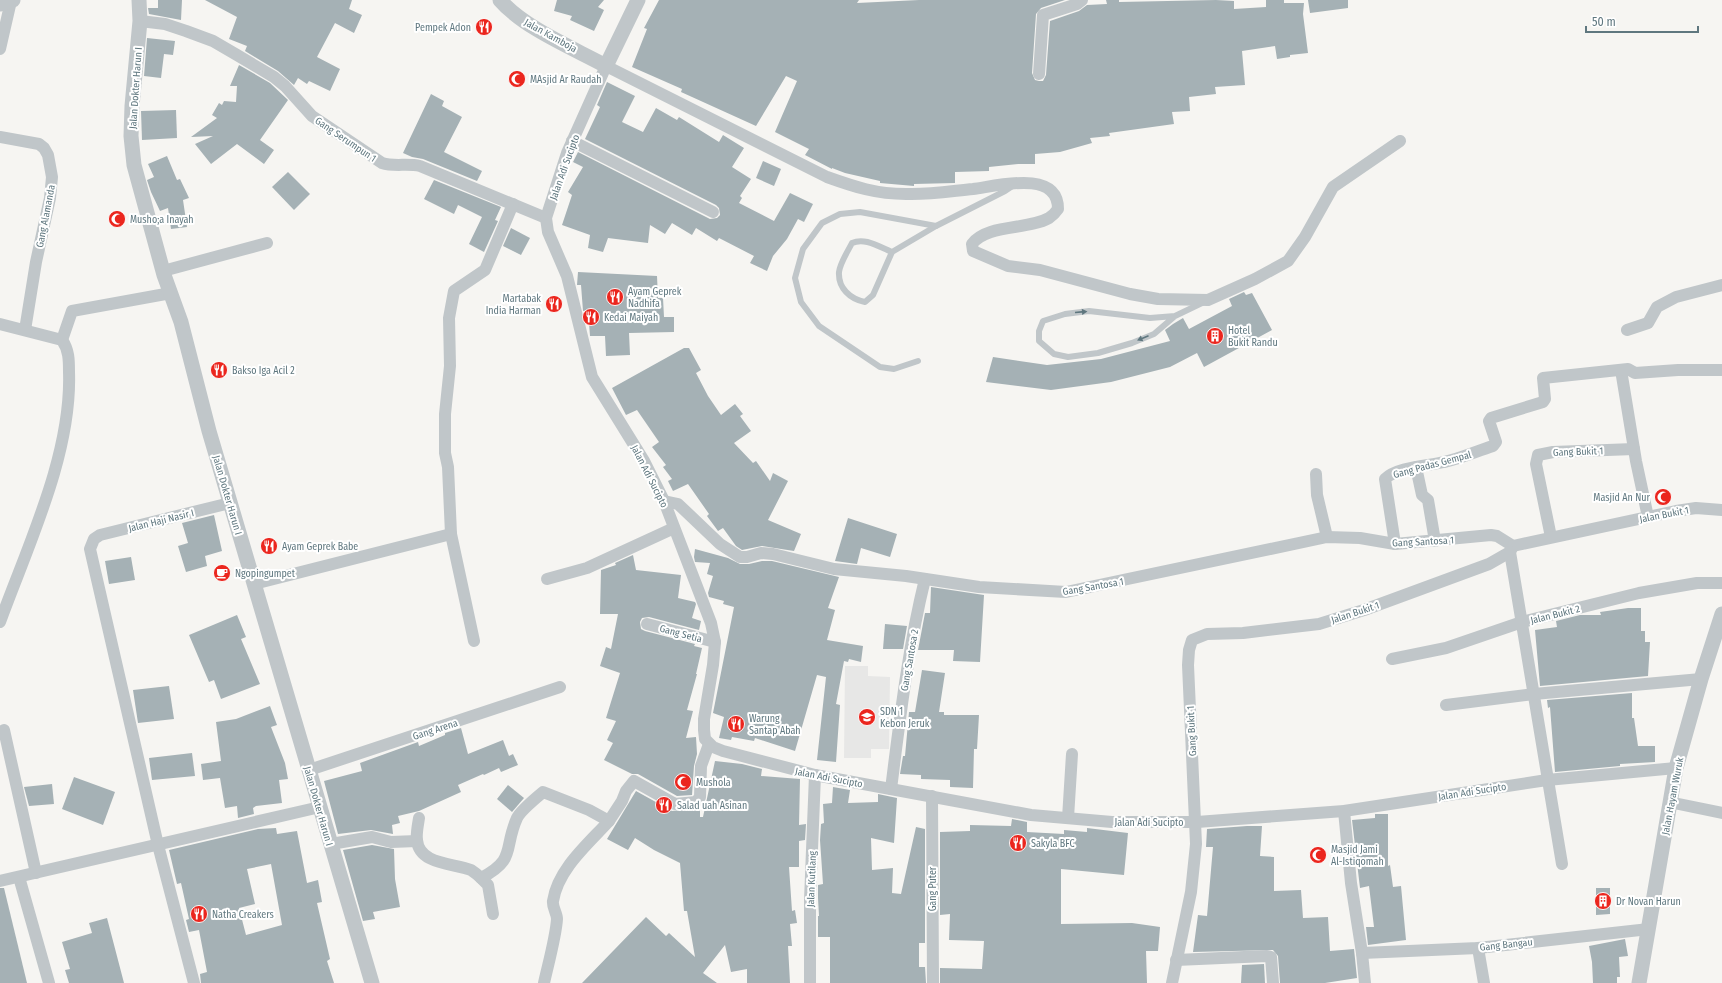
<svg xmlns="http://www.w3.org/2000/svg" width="1722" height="983" font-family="'Fira Sans Condensed',sans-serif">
  <rect width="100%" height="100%" fill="#f6f5f2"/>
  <path fill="#e7e7e6" d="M845 666H868V676L890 677 889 749H871V758H844Z"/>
  <g fill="#a5b1b5" fill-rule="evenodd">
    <path d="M158 0H182L181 20 149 14 148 8H158Z"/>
    <path d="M205 0H352L349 9 362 15 354 33 335 23 317 57 340 69 330 91 309 81 307 84 298 78 294 85 278 71 245 51 247 46 229 39 237 17Z"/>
    <path d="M557 0H604L598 7 604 10 594 31 570 20 572 16 554 11Z"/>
    <path d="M659 0H859L857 3 919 0H1065L1041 8 1036 14 1032 73 1035 80 1039 81H1043L1046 75 1050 21 1079 11 1087 5 1107 4 1106 0H1119V2L1216 0 1234 1V9L1266 7V0H1284V3H1304L1303 14 1308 53 1290 55V57L1277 59 1275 46 1242 51 1245 85 1215 87 1216 94 1189 97 1190 111 1172 112 1174 124 1109 133 1110 136 1090 138 1092 143 1060 152 1035 154V164H1018L989 167V171L955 172V183L914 184V186L880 183V181L845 173 832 168V169L805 155 809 149 775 132 797 81 786 76 756 126 681 92 682 89 632 67 647 29 644 28Z"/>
    <path d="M1308 0H1348V8L1310 13Z"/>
    <path d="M147 38 175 41 173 55 164 54 161 78 144 76Z"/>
    <path d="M239 65 270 83 288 100 260 140 274 150 264 164 237 144 211 164 195 144 213 136 191 137 217 118 212 115 219 103 222 105 224 101 236 102 237 86H230Z"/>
    <path d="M607 82 635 96 622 122 643 132 656 108 677 120 679 117 719 142 723 135 744 148 732 167 751 179 740 196 742 198 739 203 774 221 790 193 813 204 804 222 798 219 787 239 773 256 767 271 750 263 754 256 719 238 717 241 696 228 692 235 672 223 665 234 650 225 648 243 608 238 603 252 588 248 590 235 562 225 572 195 568 192 583 167 573 162 578 152 710 219 717 218 720 215 719 208 716 205 585 139 600 107 597 105Z"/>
    <path d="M431 94 444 101 442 106 462 117 444 152 482 171 477 181 423 159 412 157 403 153Z"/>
    <path d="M176 110 177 138 142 140 141 111Z"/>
    <path d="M167 156 177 180 180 179 189 198 183 200 187 227 171 229 168 208 160 211 151 192 147 180 154 177 148 164Z"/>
    <path d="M763 161 781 169 774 186 756 178Z"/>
    <path d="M288 172 310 194 294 210 272 187Z"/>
    <path d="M434 180 501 207 495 220 498 221 484 252 469 244 482 217 458 205 454 214 424 199Z"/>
    <path d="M511 228 530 238 521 255 503 246Z"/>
    <path d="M578 272 657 276 658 298H663L664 317H674V332L629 333 630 355 606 356 605 336H590L588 310 583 311 581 285H577Z"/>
    <path d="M1244 292 1246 295 1252 293 1272 330 1204 367 1197 353 1170 367 1111 382 1051 390 986 382 993 357 1047 365 1101 359 1170 341 1165 330 1173 324 1183 318 1189 329 1232 306 1229 299Z"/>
    <path d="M684 348H689L701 370 696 373 708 396 721 415 735 404 743 414 740 416 751 431 734 443 753 463 756 461 770 481 773 473 788 481 768 520 801 534 794 551 762 546 742 550 736 546 723 528 718 531 707 516 709 514 688 484 673 491 668 481 672 479 663 467 666 465 652 447 659 442 637 410 626 415 612 388Z"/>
    <path d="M214 515 222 551 205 556 207 566 186 572 178 546 188 543 182 523Z"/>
    <path d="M848 518 897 534 890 557 861 548 857 564 835 561Z"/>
    <path d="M695 549 728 558 740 564H749L762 561H772L839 577 828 608 835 610 827 640 863 646 861 662 849 659 848 662 844 661 836 704 840 705 836 762 817 760 826 677 817 675 795 751 755 738 754 741 732 737 731 740 719 738 724 717 713 713 734 607 723 604 724 601 709 597 708 593 713 576 707 574 710 563 695 562 694 557Z"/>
    <path d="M633 555 636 570 681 575 678 598 695 602 696 604 692 618 701 621 699 630 649 617 642 618 640 622 641 629 645 631 695 644 694 646 702 648 696 674H697L687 710 693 711 686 738 696 737 697 754 694 766 692 795 677 796 638 774H632L604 760 613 743 607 740 616 721 606 718 620 673 600 666 606 647 611 649 618 614H600L601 570 616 565 615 563Z"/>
    <path d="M131 557 135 580 109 584 105 561Z"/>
    <path d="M931 587 984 595 980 662 953 661 954 650H918L925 613H930Z"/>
    <path d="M1628 608H1641V631H1645V642H1650L1648 676 1540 686 1535 630 1557 627 1556 621 1580 615H1601L1600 612Z"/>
    <path d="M237 615 246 637 241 639 260 684 221 699 214 680 209 682 189 635Z"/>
    <path d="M885 624 907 626 903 649H883Z"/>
    <path d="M922 670 945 673 939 712H944V715H979L977 749H974L973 788 950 787V780L921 779V775L900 774 903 756H905L909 712H915Z"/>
    <path d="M169 686 174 719 138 723 133 690Z"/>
    <path d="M1632 693V718H1634L1638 746H1655V762L1620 764V766L1555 772 1550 707 1548 708 1547 700Z"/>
    <path d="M270 706 277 725 271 727 285 763 288 779 279 780 282 803 256 806 253 808 254 814 238 818 237 806 225 808 220 778 203 780 201 764 221 761 216 722 236 719Z"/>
    <path d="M461 728 468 754 503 740 509 756 513 754 518 765 501 772 499 768 484 775 483 774 458 785 461 792 419 811 398 816 400 823 392 825 393 834 371 830 338 834 324 781 362 771 360 763 418 742 419 746 445 735V733Z"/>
    <path d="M192 753 195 776 152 780 149 758Z"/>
    <path d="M715 761 742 764 762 769 761 776 800 779 799 825 806 824 805 840 799 841V867H789L792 911 795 910 797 923 790 924 792 946H788L790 983H747V969L731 972 725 945 703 973 717 983H582L646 917 666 936 669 933 695 957 687 911H684L680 863 654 850 635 838 628 850 607 839 636 791 672 811 700 808V817H703Z"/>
    <path d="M74 777 115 792 103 825 62 809Z"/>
    <path d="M52 784 54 804 29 806 24 787Z"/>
    <path d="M508 785 524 798 512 812 497 799Z"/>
    <path d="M833 787 850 790 848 803 878 802V794L897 798 894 843 871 838 872 870 893 868 892 893 901 894 916 827 925 829V943H919V967H925L926 983H830V937H818V916H819L818 898V885L823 884 820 840 821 824 824 823 823 804 832 803Z"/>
    <path d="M1375 814H1388V866L1390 865 1393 887 1401 886 1406 940 1368 945 1366 927H1374L1369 886 1360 888 1352 820 1375 818Z"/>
    <path d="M1012 819 1027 822V832L1064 834V830L1087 832V828L1128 833 1124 875 1061 869V924L1132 923 1160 927 1158 951H1146L1147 983H940V968L982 969 984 941 949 940 950 914 940 915V832L970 831V825L1011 826Z"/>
    <path d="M1247 826H1262L1260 856 1274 857V891L1301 890 1303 918 1328 917 1330 951 1354 949 1357 978 1325 983H1280L1278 956 1273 950 1193 952 1198 915 1207 916 1213 847H1206L1207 829Z"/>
    <path d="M276 828 277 834 297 831 307 883 318 880 322 902 317 903 330 959 327 961 334 983H201L200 974 207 972 199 930 189 932 186 920 189 919 181 883 177 884 169 850 258 829ZM271 864 282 925 246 935 239 908 255 904 247 869Z"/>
    <path d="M372 845 394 849 395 879 400 907 373 912 375 919 363 921 343 850Z"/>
    <path d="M0 888H4L27 983H0Z"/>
    <path d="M1596 888H1610V914L1596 915Z"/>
    <path d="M107 918 124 983H69L65 970 70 969 62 942 92 933 89 923Z"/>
    <path d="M1625 939 1628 956 1619 957 1620 977H1617V983H1593L1592 962 1589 946Z"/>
    <path d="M1264 964 1265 983H1241L1242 965Z"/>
  </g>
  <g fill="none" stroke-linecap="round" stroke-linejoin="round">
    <g stroke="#c0c6c9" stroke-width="6">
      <path d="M892 252C879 247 865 237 852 243 848 251 840 263 839 272 838 288 850 299 865 302L873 295 892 252 936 226 1005 191 1014 185"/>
      <path d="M1175 316 1150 318 1089 311 1065 314 1043 321 1039 331V341L1054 354 1068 357 1098 353 1132 343 1154 334 1175 316 1202 303"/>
      <path d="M918 361 894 369 880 367 819 326 801 302 795 278 803 249 822 223 840 214 860 212 936 226"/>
    </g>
    <g stroke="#c0c6c9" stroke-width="12">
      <path d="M140 21 165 24 186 31 213 41 237 55 274 77 285 86 312 116 382 163C394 167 407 163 420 166L546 218"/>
      <path d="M0 49 11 1"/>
      <path d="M1039 74 1043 15 1077 4 1082 0"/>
      <path d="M0 137 39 144 44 148 48 155 52 177 50 198 36 262 25 330"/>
      <path d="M572 141 713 212"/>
      <path d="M1400 141 1333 187 1305 237 1288 261 1255 279 1208 300 1158 299 1130 294 1040 270 1008 266 973 251 972 244C987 224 1028 230 1049 218 1052 216 1056 212 1058 209 1058 169 997 186 973 189 952 191 928 195 906 194 876 194 855 187 827 177L606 66 567 153 546 218 548 232 567 276 592 377 644 461 664 501 711 623 715 642 713 665 704 719V730L705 739 713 747 723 751 815 775 1031 815 1112 822H1197L1344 811 1547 780 1676 768"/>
      <path d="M163 271 267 243"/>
      <path d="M0 324 62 340C69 350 69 360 69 372 72 454 28 545 0 622"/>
      <path d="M1627 330 1648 323 1657 307 1676 297 1722 285"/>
      <path d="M62 340 72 311 171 293"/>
      <path d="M1621 370 1636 461 1648 517"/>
      <path d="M1416 467 1422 495 1428 500 1435 541"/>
      <path d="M1316 474 1317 495 1327 537"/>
      <path d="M664 501 678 504 720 544 740 557H747L761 553 773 554 834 569 906 576 979 587 1066 592 1327 537 1360 538 1395 544 1491 535 1497 536 1513 546"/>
      <path d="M1551 537 1536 464 1538 455 1553 452 1634 449"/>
      <path d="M1395 544 1385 479C1397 467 1427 466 1444 462 1460 459 1477 451 1493 446L1496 442 1489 421 1491 418 1543 402 1545 399 1543 378 1628 369 1635 373 1678 370H1722"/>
      <path d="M1513 546 1510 552 1562 864"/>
      <path d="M1513 546 1676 511 1696 508 1722 510"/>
      <path d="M547 579 587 568 674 528"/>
      <path d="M254 584 451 534"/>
      <path d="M647 624 715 642"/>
      <path d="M474 641 451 534 448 467 445 453V414L450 366 449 318 454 291 485 270 513 204"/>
      <path d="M1392 659 1446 648 1522 622 1639 593 1697 583H1722"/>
      <path d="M1446 705 1534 694 1701 679"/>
      <path d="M4 730 36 873"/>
      <path d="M309 770 560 687"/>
      <path d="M891 789C900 718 908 648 925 579"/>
      <path d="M932 796 933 983"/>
      <path d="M1669 802 1722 813"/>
      <path d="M1344 811 1351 883 1362 953 1365 983"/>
      <path d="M419 818C418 825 416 833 417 840 419 865 454 863 471 870 474 872 478 875 481 878 517 859 503 849 517 818 520 811 537 797 543 792L589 810 609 821 622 801 626 791 634 781 675 804 696 802 700 797 701 766 709 744"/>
      <path d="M1068 818 1072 754"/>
      <path d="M331 844 372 837 391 842 417 841"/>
      <path d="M19 877 49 983"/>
      <path d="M481 878 488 885 493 914"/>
      <path d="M0 881 320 807"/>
      <path d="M1478 948 1484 983"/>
      <path d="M1362 953 1478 948 1649 929"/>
      <path d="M1176 960 1267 956 1271 957 1273 983"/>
      <path d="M194 983 158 845 90 549 94 539 100 535 230 503"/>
      <path d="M544 983C548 965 556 936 557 919 557 913 552 907 553 901 558 869 588 844 609 821"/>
      <path d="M810 983V900L815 775"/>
      <path d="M1172 983 1191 892 1196 844 1188 665 1189 650 1192 640 1207 634 1243 633 1319 624 1364 610 1489 564 1510 552"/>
    </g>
    <g stroke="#c0c6c9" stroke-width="15">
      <path d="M139 0 140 21 132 106 131 136 134 165 164 275 181 322 209 431 372 983"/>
      <path d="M500 0C524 28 573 48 606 66L638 0"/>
      <path d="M0 4 13 0"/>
      <path d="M1639 983 1676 768 1701 679 1722 614"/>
    </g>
  </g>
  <defs><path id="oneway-solid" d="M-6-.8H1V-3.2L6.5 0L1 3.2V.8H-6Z"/></defs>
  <g fill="#5f777f">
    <use href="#oneway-solid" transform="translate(1081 312) rotate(-5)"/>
    <use href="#oneway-solid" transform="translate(1143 338) rotate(157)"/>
  </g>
  <defs>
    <g id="restaurant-disc" transform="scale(0.9)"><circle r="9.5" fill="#eb261e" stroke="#fff"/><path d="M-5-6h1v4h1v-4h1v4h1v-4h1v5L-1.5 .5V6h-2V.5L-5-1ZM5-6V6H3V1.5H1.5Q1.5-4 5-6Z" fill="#fff"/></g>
    <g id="mosque-disc" transform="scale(0.9)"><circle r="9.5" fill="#eb261e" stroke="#fff"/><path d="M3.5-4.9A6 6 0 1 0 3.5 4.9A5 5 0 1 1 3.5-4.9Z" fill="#fff"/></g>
    <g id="building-disc" transform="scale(0.9)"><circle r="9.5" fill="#eb261e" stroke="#fff"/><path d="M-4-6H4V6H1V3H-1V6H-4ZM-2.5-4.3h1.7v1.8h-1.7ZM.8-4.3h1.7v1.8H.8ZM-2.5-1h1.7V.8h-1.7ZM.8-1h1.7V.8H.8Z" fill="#fff"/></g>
    <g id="cafe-disc" transform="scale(0.9)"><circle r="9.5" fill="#eb261e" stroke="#fff"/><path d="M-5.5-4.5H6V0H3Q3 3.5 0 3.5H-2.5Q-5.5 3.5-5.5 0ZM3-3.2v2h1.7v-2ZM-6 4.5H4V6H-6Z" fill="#fff"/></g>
    <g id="school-disc" transform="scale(0.9)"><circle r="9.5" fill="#eb261e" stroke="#fff"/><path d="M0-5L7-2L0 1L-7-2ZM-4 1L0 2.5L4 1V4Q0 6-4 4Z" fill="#fff"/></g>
  </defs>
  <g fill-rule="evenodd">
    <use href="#restaurant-disc" x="484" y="27"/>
    <use href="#mosque-disc" x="517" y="79"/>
    <use href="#mosque-disc" x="117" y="219"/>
    <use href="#restaurant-disc" x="615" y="297"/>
    <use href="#restaurant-disc" x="554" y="304"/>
    <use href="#restaurant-disc" x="591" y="317"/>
    <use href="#building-disc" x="1215" y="336"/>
    <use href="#restaurant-disc" x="219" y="370"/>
    <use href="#mosque-disc" x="1663" y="497"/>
    <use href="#restaurant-disc" x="269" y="546"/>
    <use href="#cafe-disc" x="222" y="573"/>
    <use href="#school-disc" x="867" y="717"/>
    <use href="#restaurant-disc" x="736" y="724"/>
    <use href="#mosque-disc" x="683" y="782"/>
    <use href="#restaurant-disc" x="664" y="805"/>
    <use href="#restaurant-disc" x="1018" y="843"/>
    <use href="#mosque-disc" x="1318" y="855"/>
    <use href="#building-disc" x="1603" y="901"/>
    <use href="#restaurant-disc" x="199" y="914"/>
  </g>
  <g text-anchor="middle" stroke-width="4" stroke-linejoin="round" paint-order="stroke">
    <g font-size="10" fill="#5f777f" stroke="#fff" text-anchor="start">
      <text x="471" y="31" text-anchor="end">Pempek Adon</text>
      <text x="530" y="83">MAsjid Ar Raudah</text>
      <text x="130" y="223">Musho;a Inayah</text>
      <text x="628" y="295">Ayam Geprek<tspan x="628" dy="12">Nadhifa</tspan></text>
      <text x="541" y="302" text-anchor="end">Martabak<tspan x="541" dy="12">India Harman</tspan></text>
      <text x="604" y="321">Kedai Maiyah</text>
      <text x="1228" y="334">Hotel<tspan x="1228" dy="12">Bukit Randu</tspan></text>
      <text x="232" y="374">Bakso Iga Acil 2</text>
      <text x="1650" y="501" text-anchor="end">Masjid An Nur</text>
      <text x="282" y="550">Ayam Geprek Babe</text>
      <text x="235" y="577">Ngopingumpet</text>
      <text x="880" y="715">SDN 1<tspan x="880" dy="12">Kebon Jeruk</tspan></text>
      <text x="749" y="722">Warung<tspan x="749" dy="12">Santap Abah</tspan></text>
      <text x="696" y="786">Mushola</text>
      <text x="677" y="809">Salad uah Asinan</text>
      <text x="1031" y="847">Sakyla BFC</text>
      <text x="1331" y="853">Masjid Jami<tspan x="1331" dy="12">Al-Istiqomah</tspan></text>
      <text x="1616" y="905">Dr Novan Harun</text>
      <text x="212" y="918">Natha Creakers</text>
    </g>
    <g font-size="10" fill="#5f777f" stroke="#fff">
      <text transform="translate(551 35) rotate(29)" y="4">Jalan Kamboja</text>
      <text transform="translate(135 88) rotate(-86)" y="4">Jalan Dokter Harun I</text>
      <text transform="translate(346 139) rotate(34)" y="4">Gang Serumpun 1</text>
      <text transform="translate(564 167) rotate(-70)" y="4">Jalan Adi Sucipto</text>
      <text transform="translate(45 216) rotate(-79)" y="4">Gang Alamanda</text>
      <text transform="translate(1578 451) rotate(-2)" y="4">Gang Bukit 1</text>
      <text transform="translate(1432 464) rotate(-15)" y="4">Gang Padas Gempal</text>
      <text transform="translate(650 476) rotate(63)" y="4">Jalan Adi Sucipto</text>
      <text transform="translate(228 495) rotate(74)" y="4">Jalan Dokter Harun I</text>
      <text transform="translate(1664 514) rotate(-11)" y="4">Jalan Bukit 1</text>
      <text transform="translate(161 520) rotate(-14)" y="4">Jalan Haji Nasir I</text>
      <text transform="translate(1423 541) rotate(-3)" y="4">Gang Santosa 1</text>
      <text transform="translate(1093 586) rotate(-10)" y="4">Gang Santosa 1</text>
      <text transform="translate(1355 612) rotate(-18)" y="4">Jalan Bukit 1</text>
      <text transform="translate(1555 614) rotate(-14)" y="4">Jalan Bukit 2</text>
      <text transform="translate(681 633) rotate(15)" y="4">Gang Setia</text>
      <text transform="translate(909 660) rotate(-80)" y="4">Gang Santosa 2</text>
      <text transform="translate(435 729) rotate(-18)" y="4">Gang Arena</text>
      <text transform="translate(1191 731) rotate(-93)" y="4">Gang Bukit 1</text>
      <text transform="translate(829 777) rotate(11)" y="4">Jalan Adi Sucipto</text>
      <text transform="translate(1472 791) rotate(-9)" y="4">Jalan Adi Sucipto</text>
      <text transform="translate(1672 796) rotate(-79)" y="4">Jalan Hayam Wuruk</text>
      <text transform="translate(319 806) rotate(74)" y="4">Jalan Dokter Harun I</text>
      <text x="1149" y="826">Jalan Adi Sucipto</text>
      <text transform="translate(811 879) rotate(-88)" y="4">Jalan Kutilang</text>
      <text transform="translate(932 889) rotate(-90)" y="4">Gang Puter</text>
      <text transform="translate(1506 944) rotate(-6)" y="4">Gang Bangau</text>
    </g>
  </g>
  <path d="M1586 26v6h112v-6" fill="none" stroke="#5f777f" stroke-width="2"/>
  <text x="1592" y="26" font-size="12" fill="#5f777f" stroke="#ffffff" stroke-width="3" paint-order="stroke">50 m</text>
</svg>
